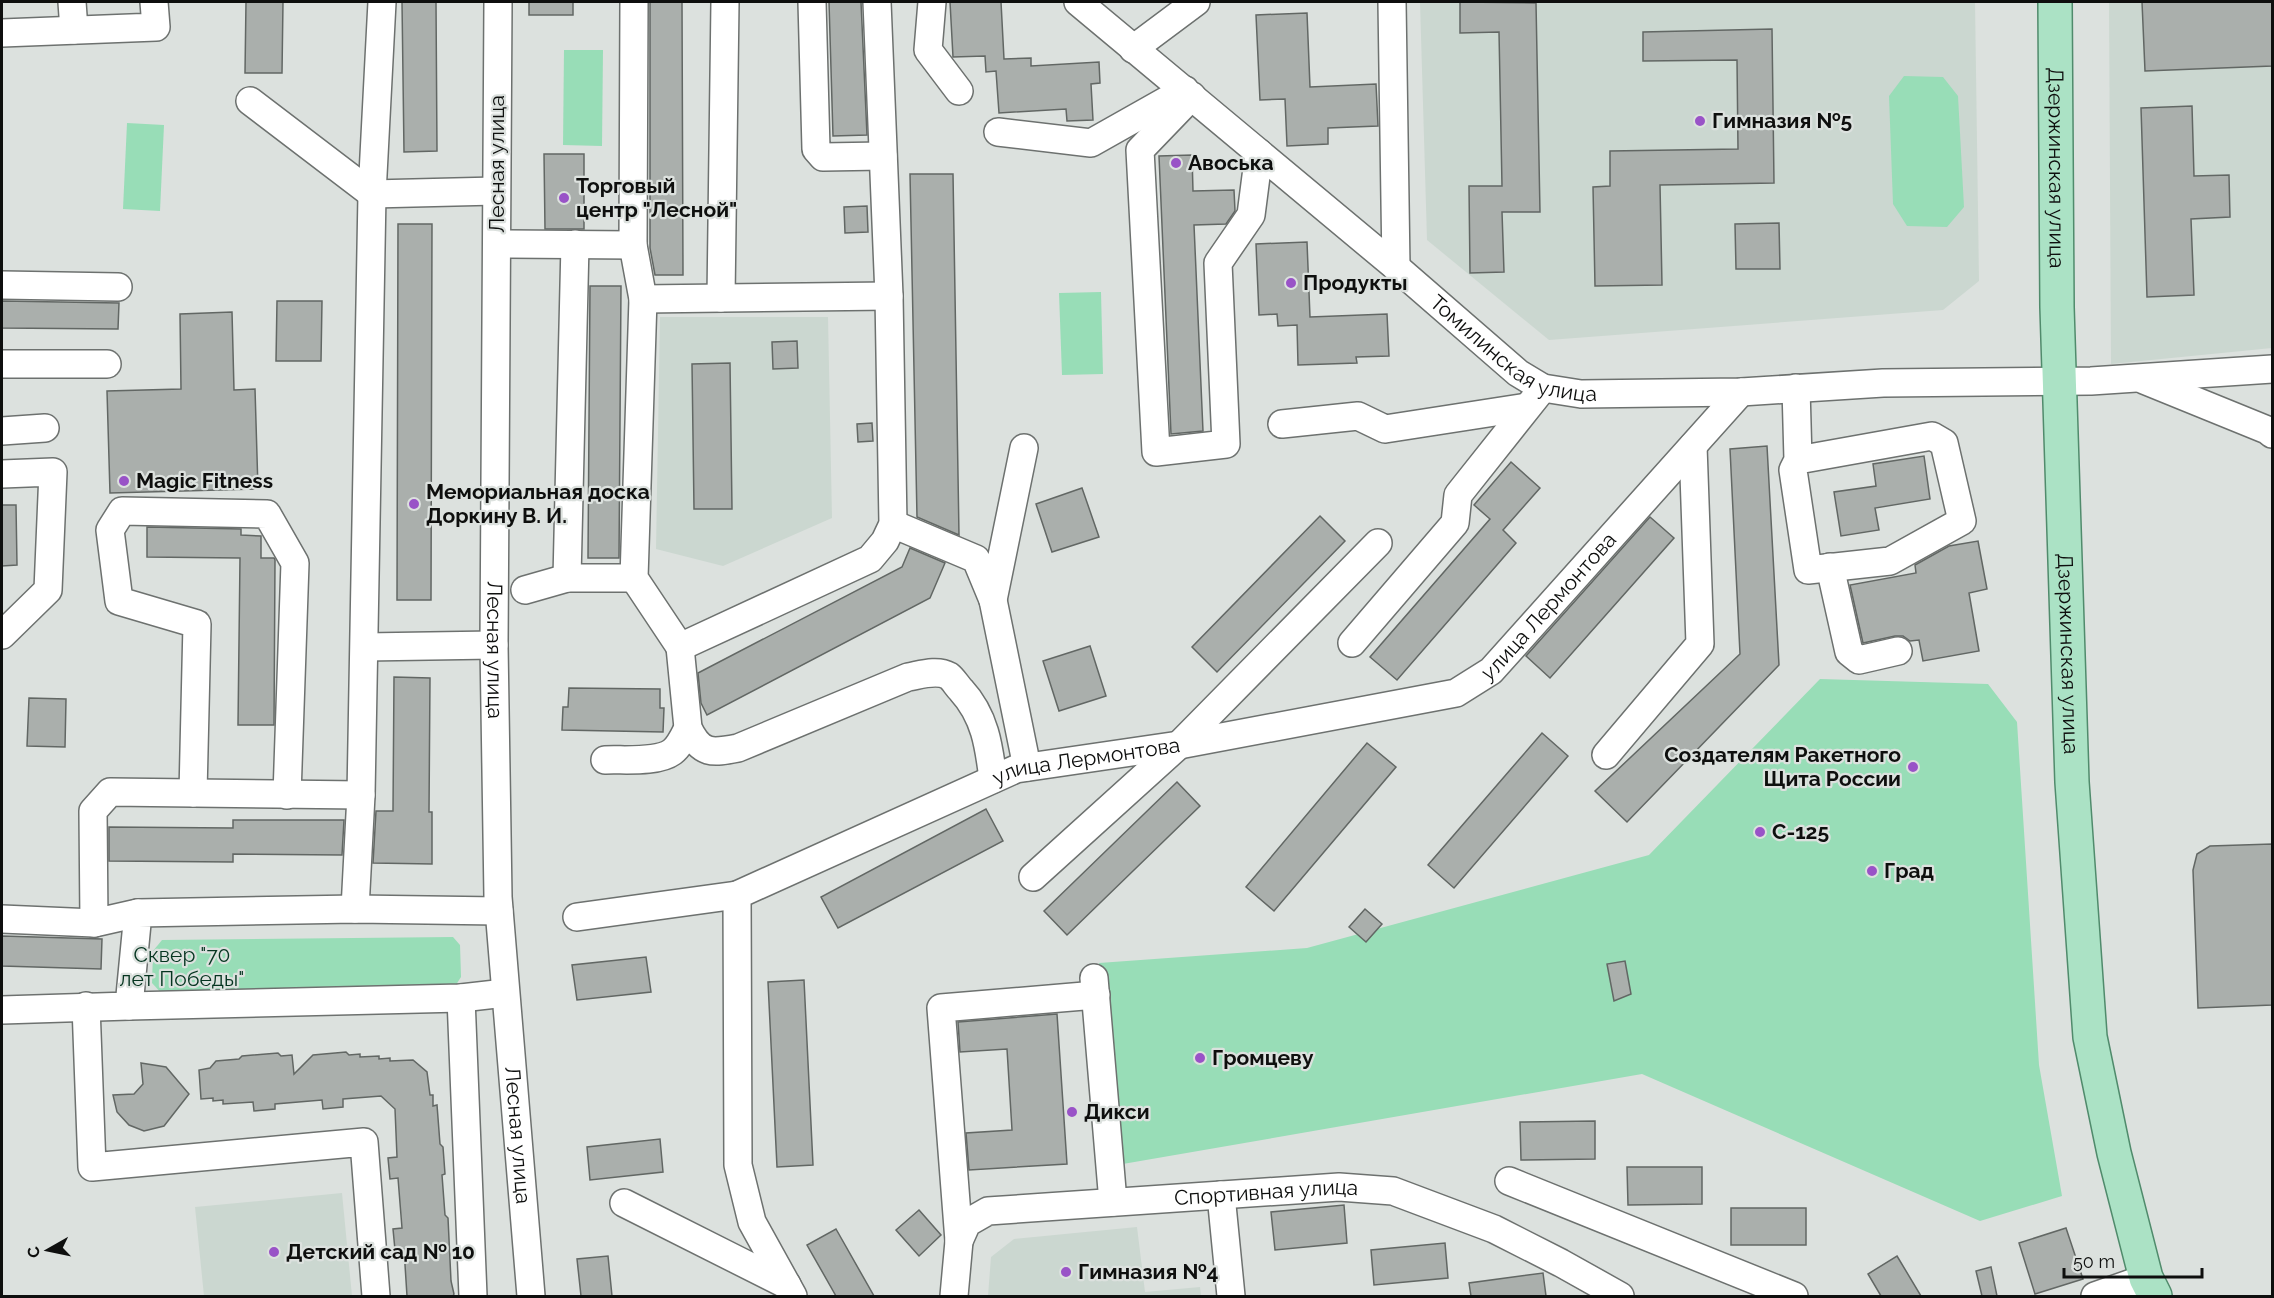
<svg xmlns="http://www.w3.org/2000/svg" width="2274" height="1298" font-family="Raleway,sans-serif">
  <rect width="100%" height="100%" fill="#dce1de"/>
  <g fill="#cbd7d0">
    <path d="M1420 2H1975L1979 281 1943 310 1549 340 1427 240Z"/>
    <path d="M2109 2H2272V348L2111 364Z"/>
    <path d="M660 317H828L832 518 723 566 656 549Z"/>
    <path d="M342 1193 352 1296H204L195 1207Z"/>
    <path d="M1137 1227 1145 1292 1200 1287 1201 1296H988L991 1257 1014 1239Z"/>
  </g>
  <g fill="#98ddb7">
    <path d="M564 50H603L602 146 563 145Z"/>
    <path d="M1904 76 1943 77 1958 96 1964 207 1947 227 1907 226 1893 204 1889 96Z"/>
    <path d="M127 123 164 125 160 211 123 209Z"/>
    <path d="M1101 292 1103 374 1062 375 1059 293Z"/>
    <path d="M1820 679 1988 684 2017 722 2039 1065 2062 1196 1980 1221 1642 1074 1117 1165 1099 963 1307 948 1649 855Z"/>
    <path d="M453 937 460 945 461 977 452 991 163 995 152 983 153 951 162 940Z"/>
  </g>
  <g fill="#aaafac" stroke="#626764" stroke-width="1.5">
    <path d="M246 2H283L282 73H245Z"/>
    <path d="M402 2H436L437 151 404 152Z"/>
    <rect x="529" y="2" width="44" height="13"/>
    <path d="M650 2H682L683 275H655L650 248Z"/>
    <path d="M829 2H861L867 135 833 136Z"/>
    <path d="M950 2H1001L1004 59 1031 58V66L1099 62 1100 83 1091 84 1093 120 1067 121 1066 109 999 113 996 71 986 72 985 56 953 57Z"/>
    <path d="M1460 2 1536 3 1540 212H1502L1504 272 1470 273 1469 186H1502L1499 32 1460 33Z"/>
    <path d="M2142 2H2272V66L2145 71Z"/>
    <path d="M1307 13 1310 87 1376 84 1378 126 1328 128V144L1287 146 1285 99 1260 100 1256 15Z"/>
    <path d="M1772 29 1774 183 1660 185 1662 285 1595 286 1593 187 1610 186V151L1738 149 1737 60 1643 61V32Z"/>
    <path d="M2192 106 2194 176 2229 175 2230 217 2191 219 2194 295 2147 297 2141 108Z"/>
    <path d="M544 154H584V229H545Z"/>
    <path d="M1192 155 1193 191 1234 190 1235 211 1226 224 1194 225 1203 431 1171 434 1159 156Z"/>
    <path d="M910 174H953L959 535 917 517Z"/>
    <path d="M867 206 868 232 845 233 844 207Z"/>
    <path d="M1779 223 1780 269H1736L1735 224Z"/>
    <path d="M398 224H432L431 600H397Z"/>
    <path d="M1307 242 1310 317 1387 314 1389 356 1356 357 1357 363 1298 365 1297 325 1278 326 1277 314 1259 315 1256 244Z"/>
    <path d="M590 286H621L619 558H588Z"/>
    <path d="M2 301 119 303 118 329 2 328Z"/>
    <path d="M277 301H322L321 361H276Z"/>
    <path d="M232 312 234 390 255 389 258 489 110 493 107 391 181 389 180 314Z"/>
    <path d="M797 341 798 368 773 369 772 342Z"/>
    <path d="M730 363 732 509H694L692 364Z"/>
    <path d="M872 423 873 441 858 442 857 424Z"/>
    <path d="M1767 446 1779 665 1627 822 1595 791 1740 654 1730 449Z"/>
    <path d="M1924 456 1930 499 1875 508 1879 530 1841 536 1834 492 1876 486 1873 464Z"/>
    <path d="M1511 462 1540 488 1503 530 1516 543 1397 680 1370 657 1490 519 1474 505Z"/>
    <path d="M1082 488 1099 537 1052 552 1036 504Z"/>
    <path d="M2 505H16L17 565 2 566Z"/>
    <path d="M1320 516 1345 541 1217 672 1192 647Z"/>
    <path d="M1650 517 1674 538 1550 678 1526 656Z"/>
    <path d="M147 527 241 529V535L261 536V558H274L275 560 274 725H238L240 558 147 557Z"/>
    <path d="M1978 541 1987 589 1969 593 1979 651 1923 661 1919 640 1910 641 1903 636H1895L1863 643 1850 585 1916 573 1915 565 1949 546Z"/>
    <path d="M910 548 945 563 930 598 707 715 701 703 698 673 902 567Z"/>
    <path d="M1090 646 1106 696 1059 711 1043 661Z"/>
    <path d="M394 677 430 678 429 812H432V864L373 863 376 811H393Z"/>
    <path d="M569 688 660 689V708H664L663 732 562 730 563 707H568Z"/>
    <path d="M29 698 66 699 65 747 27 746Z"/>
    <path d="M1542 733 1568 756 1454 888 1428 865Z"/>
    <path d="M1367 743 1396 767 1274 911 1246 887Z"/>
    <path d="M1177 782 1200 806 1067 935 1044 911Z"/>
    <path d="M986 809 1003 841 838 928 821 897Z"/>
    <path d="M233 820H344L342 855 233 854V862L109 861V827L233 828Z"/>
    <path d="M2272 844V1005L2198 1008 2193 870 2197 854 2210 846Z"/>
    <path d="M1365 909 1382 924 1366 942 1349 927Z"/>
    <path d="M2 936 102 939 101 969 2 966Z"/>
    <path d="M646 957 651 992 577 1000 572 965Z"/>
    <path d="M1625 961 1631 994 1614 1001 1607 964Z"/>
    <path d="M804 980 813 1165 777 1167 768 982Z"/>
    <path d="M1057 1014 1067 1164 969 1170 966 1133 1012 1130 1007 1049 960 1052 958 1022Z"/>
    <path d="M346 1052 349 1055 360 1054V1057L379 1056V1059L390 1058V1061L413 1060 427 1072 430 1095H433V1106L437 1105 440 1144 443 1147 445 1174 442 1175 445 1215 448 1218 451 1281 454 1294 453 1296H407L404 1249 395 1250 393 1229 402 1228 398 1178 390 1179 388 1158 397 1157 395 1109 381 1096 343 1099V1107L323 1109 322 1100 275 1104V1109L254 1111 253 1102 223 1104V1100L213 1101V1098L201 1099 199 1070 210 1068 216 1061 239 1059 242 1056 278 1053 281 1056 292 1055 294 1074 313 1055Z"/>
    <path d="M141 1063 166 1067 189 1094 164 1126 144 1131 129 1125 117 1112 113 1095 134 1094 143 1084Z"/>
    <path d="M1595 1121V1159L1521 1160 1520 1122Z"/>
    <path d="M660 1139 663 1172 590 1180 587 1147Z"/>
    <path d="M1627 1167H1702V1204L1628 1205Z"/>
    <path d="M1344 1205 1347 1243 1275 1250 1271 1212Z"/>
    <rect x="1731" y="1208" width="75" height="37"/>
    <path d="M919 1210 941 1235 919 1256 896 1230Z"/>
    <path d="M2066 1228 2083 1279 2035 1294 2019 1243Z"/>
    <path d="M836 1229 874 1296H836L807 1245Z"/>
    <path d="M1445 1243 1448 1278 1374 1285 1371 1250Z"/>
    <path d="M608 1256 612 1296H581L577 1259Z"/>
    <path d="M1897 1256 1921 1296H1881L1868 1274Z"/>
    <path d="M1991 1267 1997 1296H1982L1976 1271Z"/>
    <path d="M1543 1273 1546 1296H1471L1469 1283Z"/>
  </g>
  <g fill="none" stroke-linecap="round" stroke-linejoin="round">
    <g stroke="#6d716f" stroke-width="30">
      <g id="minor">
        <path d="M72 2 74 30"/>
        <path id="s1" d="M498 2 494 645 498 897 531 1296"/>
        <path d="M634 2 633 245 643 299 634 578 680 647 870 559 885 541 893 524 889 296 877 2"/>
        <path d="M812 2 816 149 823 157 883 156"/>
        <path d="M932 2 928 50 959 91"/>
        <path id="s2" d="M1078 2 1396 267 1518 373 1543 388 1581 394 1741 392 1883 383 2091 381 2272 369"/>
        <path d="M1392 2 1396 267"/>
        <path d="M2 33 156 27 154 2"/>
        <path d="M1133 49 1196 2"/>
        <path d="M1192 96 1140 150 1156 452 1226 444 1218 263 1251 215 1259 153"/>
        <path d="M250 101 372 194 496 191"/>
        <path d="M998 132 1091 143 1185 90"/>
        <path d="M497 244 633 245"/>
        <path d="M575 244 567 578H634"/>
        <path d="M2 285 118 287"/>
        <path d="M721 298 725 2"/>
        <path d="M643 299 889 296"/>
        <path d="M2 364H107"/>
        <path d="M2144 380 2267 430 2272 434"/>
        <path d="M1796 388 1798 460 1793 470 1808 570 1890 561 1962 521 1944 443 1932 436 1798 460"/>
        <path d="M1282 424 1358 416 1385 429 1527 407"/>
        <path d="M2 431 45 428"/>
        <path d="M2 474 53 472 48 590 2 635"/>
        <path d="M893 524 976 559 993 600 1024 448"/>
        <path d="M1830 567 1849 652 1859 660 1898 651"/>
        <path d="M525 590 567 578"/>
        <path d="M993 600 1027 767"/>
        <path d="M1352 643 1455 523 1458 495 1543 388"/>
        <path d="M365 647 494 645"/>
        <path d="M680 647 688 728C701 755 712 753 738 748L908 677C920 675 937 669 949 676 953 679 957 686 961 690 985 716 989 746 993 779"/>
        <path d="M1606 755 1700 644 1693 446"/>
        <path d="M605 760C622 759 657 763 672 752 679 747 684 736 688 728"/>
        <path d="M193 793 197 624 119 601 110 530 122 511 267 514 295 563 287 795"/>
        <path d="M1033 877 1179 745 1378 543"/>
        <path d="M355 909 361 795 372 194 382 2"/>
        <path d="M138 913 94 923 93 811 110 792 361 795"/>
        <path d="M577 917 737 895"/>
        <path d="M2 919 94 923"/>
        <path d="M1094 978 1113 1202"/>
        <path d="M461 998 473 1296"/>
        <path d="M86 1006 92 1167 364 1142 376 1296"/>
        <path d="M129 1006 461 998 505 993"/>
        <path d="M2 1010 129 1006 138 913 355 909 499 911"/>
        <path d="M1509 1181 1794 1296"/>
        <path d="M1221 1195 1231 1296"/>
        <path d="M624 1203 787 1285"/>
        <path d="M959 1241 941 1008 1096 995"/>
        <path id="s3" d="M793 1296 752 1222 738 1165 737 895 1016 769 1179 745 1456 693 1491 671 1741 392"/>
        <path id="s4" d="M954 1296 959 1241 967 1223 988 1211 1339 1187 1393 1191 1494 1229 1561 1263 1620 1296"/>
        <path d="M2095 1296 2146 1278"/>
      </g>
    </g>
    <g stroke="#508b6c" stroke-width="36">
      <g id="major">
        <path id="s5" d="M2055 2 2057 307 2072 782 2090 1037 2114 1153 2146 1278 2155 1296"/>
      </g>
    </g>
    <use href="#minor" stroke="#fff" stroke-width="27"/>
    <use href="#major" stroke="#abe2c5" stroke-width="33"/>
  </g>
  <g fill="#9953c7" stroke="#dce1de" stroke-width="2">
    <circle cx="1700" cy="121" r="6"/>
    <circle cx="1176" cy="163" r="6"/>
    <circle cx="564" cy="198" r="6"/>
    <circle cx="1291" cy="283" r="6"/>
    <circle cx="124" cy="481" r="6"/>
    <circle cx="414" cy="504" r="6"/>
    <circle cx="1913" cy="767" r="6"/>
    <circle cx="1760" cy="832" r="6"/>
    <circle cx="1872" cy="871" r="6"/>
    <circle cx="1200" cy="1058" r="6"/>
    <circle cx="1072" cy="1112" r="6"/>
    <circle cx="274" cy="1252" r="6"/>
    <circle cx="1066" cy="1272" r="6"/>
  </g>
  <g text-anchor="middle" stroke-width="4.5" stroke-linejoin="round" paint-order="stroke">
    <g font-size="21" font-weight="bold" fill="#0e0f0e" stroke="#dce1de" text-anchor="start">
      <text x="1712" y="128">Гимназия №5</text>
      <text x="1188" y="170">Авоська</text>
      <text x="576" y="193">Торговый<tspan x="576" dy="24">центр "Лесной"</tspan></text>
      <text x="1303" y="290">Продукты</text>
      <text x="136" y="488">Magic Fitness</text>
      <text x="426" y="499">Мемориальная доска<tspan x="426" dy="24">Доркину В. И.</tspan></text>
      <text x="1901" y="762" text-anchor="end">Создателям Ракетного<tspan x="1901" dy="24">Щита России</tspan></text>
      <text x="1772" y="839">С-125</text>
      <text x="1884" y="878">Град</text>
      <text x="1212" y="1065">Громцеву</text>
      <text x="1084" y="1119">Дикси</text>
      <text x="286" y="1259">Детский сад № 10</text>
      <text x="1078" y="1279">Гимназия №4</text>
    </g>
    <g font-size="21" fill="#0e0f0e" stroke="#dce1de">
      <text transform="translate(497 164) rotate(-90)" y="7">Лесная улица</text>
      <text dy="7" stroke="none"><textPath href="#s5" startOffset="166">Дзержинская улица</textPath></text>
      <text dy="7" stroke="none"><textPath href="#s2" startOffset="561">Томилинская улица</textPath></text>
      <text dy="7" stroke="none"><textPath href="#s3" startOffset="1294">улица Лермонтова</textPath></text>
      <text dy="7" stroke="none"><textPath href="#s1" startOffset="648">Лесная улица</textPath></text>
      <text dy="7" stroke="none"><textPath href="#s5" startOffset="652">Дзержинская улица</textPath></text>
      <text dy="7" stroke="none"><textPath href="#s3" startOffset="790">улица Лермонтова</textPath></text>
      <text dy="7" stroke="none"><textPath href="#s1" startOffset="1134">Лесная улица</textPath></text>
      <text dy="7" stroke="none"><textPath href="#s4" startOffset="378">Спортивная улица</textPath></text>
    </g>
    <g font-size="21" fill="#053520" stroke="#dce1de">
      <text x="182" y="962">Сквер "70<tspan x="182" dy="24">лет Победы"</tspan></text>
    </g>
  </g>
  <rect width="2274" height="1298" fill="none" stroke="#0e0f0e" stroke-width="6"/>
  <g transform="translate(48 1250) rotate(261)" stroke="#dce1de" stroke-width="4.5" paint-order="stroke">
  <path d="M0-4.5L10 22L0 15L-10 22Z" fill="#0e0f0e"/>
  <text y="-9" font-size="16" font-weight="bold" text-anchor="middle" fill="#0e0f0e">С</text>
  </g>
  <path d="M2064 1268v9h138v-9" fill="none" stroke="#0e0f0e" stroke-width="3"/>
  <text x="2073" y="1268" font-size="18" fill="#0e0f0e" stroke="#dce1de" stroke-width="4.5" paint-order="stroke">50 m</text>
</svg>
